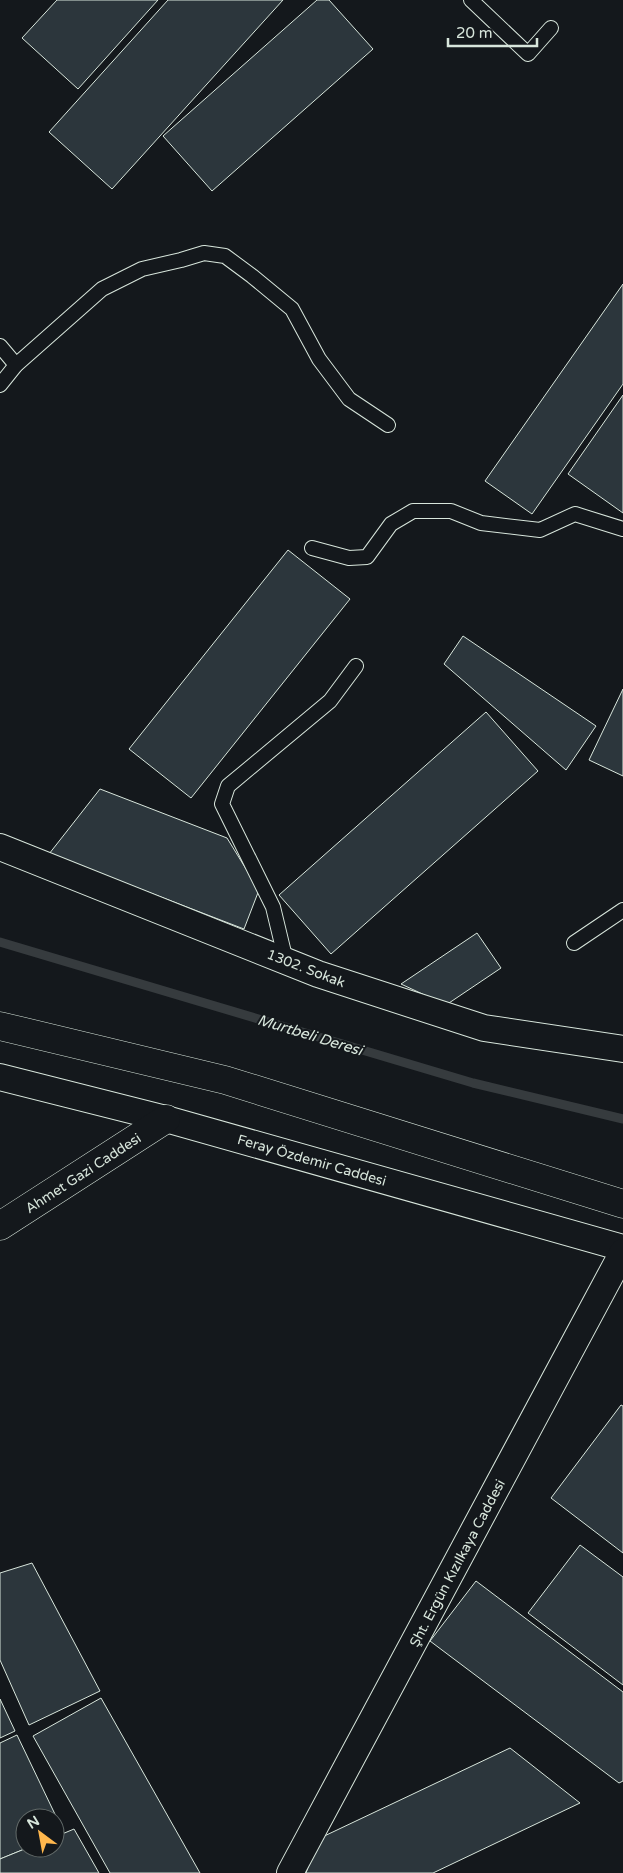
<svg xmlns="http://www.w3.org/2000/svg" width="623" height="1873" font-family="'Varela Round',sans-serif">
  <rect width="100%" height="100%" fill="#14181c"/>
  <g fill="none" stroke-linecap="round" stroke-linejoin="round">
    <path stroke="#363b3e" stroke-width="9" d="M0 942 473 1083 623 1119"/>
  </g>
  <g fill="#2c363c" stroke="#d8e6dc">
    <path d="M57 0H158L78 89 22 38Z"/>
    <path d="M168 0H283L112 189 49 132Z"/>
    <path d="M317 0H329L373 49 212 191 163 136Z"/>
    <path d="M623 284V384L532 514 485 481Z"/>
    <path d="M623 395V513L568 474Z"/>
    <path d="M288 550 350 599 191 798 129 749Z"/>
    <path d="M463 636 596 726 566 770 444 664Z"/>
    <path d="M623 689V776L589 760Z"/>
    <path d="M486 712 538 771 331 954 279 895Z"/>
    <path d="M100 789 227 838 259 890 244 929 49 854Z"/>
    <path d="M477 933 501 968 446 1005 401 984Z"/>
    <path d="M621 1405 623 1406V1553L551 1498Z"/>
    <path d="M580 1545 623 1577V1685L528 1613Z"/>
    <path d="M32 1563 100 1691 29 1725 0 1660V1573Z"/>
    <path d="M476 1581 623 1692V1781L619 1783 430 1641Z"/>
    <path d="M101 1698 200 1873H110L33 1736Z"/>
    <path d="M0 1699 15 1731 0 1738Z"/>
    <path d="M17 1735 64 1833 55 1837V1818H25V1848H27L0 1859V1743Z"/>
    <path d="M510 1748 580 1803 433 1873H306L318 1839Z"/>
    <path d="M74 1829 99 1873H0V1859L27 1848H55V1837Z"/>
  </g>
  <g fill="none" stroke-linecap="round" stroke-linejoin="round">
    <g stroke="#d8e6dc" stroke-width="16">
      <g id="service">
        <path d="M471 0 528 54 551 28"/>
        <path d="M0 346 16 365"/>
        <path d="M0 385 16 365 102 289 142 269 181 260 204 253 225 256 252 276 292 309 319 359 349 399 388 425"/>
        <path d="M312 548 349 558 367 557 391 524 413 511H451L481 523 540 530 575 514 623 529"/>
        <path d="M574 943 623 910"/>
        <path d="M286 961 273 907 222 804 228 786 330 701 356 666"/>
      </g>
    </g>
    <g stroke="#d8e6dc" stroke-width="28">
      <g id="minor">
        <path d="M0 847 318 974 484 1028 623 1049"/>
        <path d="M0 1077 166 1119 623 1248"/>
        <path d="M290 1873 623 1252"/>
      </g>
    </g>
    <g stroke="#d8e6dc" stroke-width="29">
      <g id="tertiary">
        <path d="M0 1026 225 1080 623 1204"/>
        <path d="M0 1226 166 1119"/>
      </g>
    </g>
    <use href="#service" stroke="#14181c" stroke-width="14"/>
    <use href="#minor" stroke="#14181c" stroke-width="26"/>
    <use href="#tertiary" stroke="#14181c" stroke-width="28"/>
  </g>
  <g text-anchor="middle" stroke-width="4" stroke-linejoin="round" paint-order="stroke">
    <g font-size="14" fill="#d8e6dc" stroke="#14181c">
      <text transform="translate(306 968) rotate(21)" y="5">1302. Sokak</text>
      <text transform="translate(312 1160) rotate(16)" y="5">Feray Özdemir Caddesi</text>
      <text transform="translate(83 1173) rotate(-33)" y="5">Ahmet Gazi Caddesi</text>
      <text transform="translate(457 1563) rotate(-62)" y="5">Şht. Ergün Kızılkaya Caddesi</text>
    </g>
    <g font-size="15" font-style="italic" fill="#d8e6dc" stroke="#14181c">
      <text transform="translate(310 1035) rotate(17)" y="5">Murtbeli Deresi</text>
    </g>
  </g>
  <g transform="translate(40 1833) rotate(328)"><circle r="24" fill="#14181c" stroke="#626a69"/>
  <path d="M0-4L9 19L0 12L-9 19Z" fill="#ffb74d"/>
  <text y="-8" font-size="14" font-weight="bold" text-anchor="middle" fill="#d8e6dc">N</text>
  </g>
  <path d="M448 38v8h89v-8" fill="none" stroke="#d8e6dc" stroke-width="2.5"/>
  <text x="456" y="38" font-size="15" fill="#d8e6dc" stroke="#14181c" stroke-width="4" paint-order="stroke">20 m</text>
</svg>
